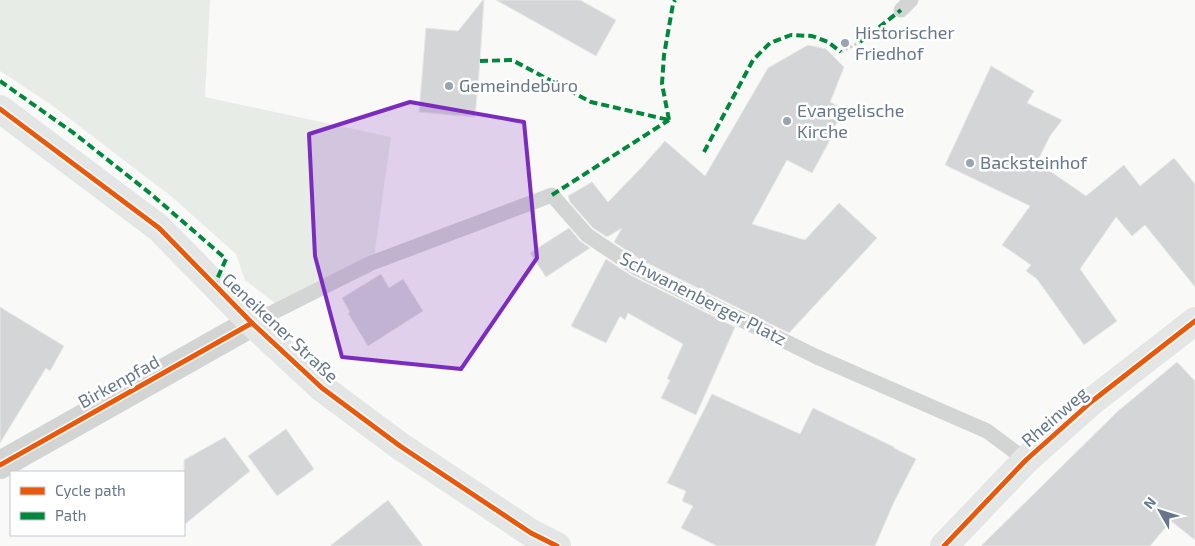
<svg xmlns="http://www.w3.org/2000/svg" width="1195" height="546" font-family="'Exo 2',sans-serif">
  <rect width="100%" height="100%" fill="#f9f9f8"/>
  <path fill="#e8ece6" d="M0 0H210L205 97 391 137 372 272 285 311 245 280 236 254 172 197 53 106 0 71Z"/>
  <g fill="#d3d5d6" stroke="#e8e8e8">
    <path d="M483 0H484L480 61 475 117 419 112 426 28 458 31Z"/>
    <path d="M496 0H580L616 20 596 56Z"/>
    <path d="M808 45 826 49 844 67 833 95 830 102 845 110 833 129 835 131 812 173 787 160 752 224 805 240 839 203 877 238 789 333 641 260 614 242 622 228 607 237 593 228 570 202 568 196 592 182 608 202 641 168 665 141 705 176 768 68Z"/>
    <path d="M991 66 1034 91 1027 103 1062 120 1050 136 1037 162 1086 196 1124 165 1140 186 1174 158 1195 184V287L1145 225 1132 236 1116 217 1080 269 1117 321 1084 345 1037 279 1026 271 1031 265 1002 245 1030 206 945 165Z"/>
    <path d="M569 228 580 241 590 248 546 277 530 253Z"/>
    <path d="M606 259 632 276 735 327 696 415 661 398 670 380 667 379 683 344 628 313 625 320 620 316 606 343 571 326Z"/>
    <path d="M381 274 389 288 403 279 423 311 368 346 348 313 350 312 342 298Z"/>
    <path d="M0 307 64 346 50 371 46 368 0 443Z"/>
    <path d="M1177 362 1195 381V540L1171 521 1150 546H981L1117 412Z"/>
    <path d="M712 394 800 434 813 408 894 447V448L916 459 894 502 875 546H717L681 528 693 506 682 501 686 491 667 483Z"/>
    <path d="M286 429 314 469 277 496 248 456Z"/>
    <path d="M225 437 250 471 184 525V460Z"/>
    <path d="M388 500 423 546H330Z"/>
  </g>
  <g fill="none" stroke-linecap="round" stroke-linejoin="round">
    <path stroke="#cfd0d2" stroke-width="3" stroke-dasharray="2.5 2.5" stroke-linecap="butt" d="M841 52 860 42"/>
    <g stroke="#d3d4d4" stroke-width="15">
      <path d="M901 10 911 0"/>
      <path d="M252 323 369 264 552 195 587 235 636 268 817 357 987 431 1026 460"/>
    </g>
    <path stroke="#d3d4d4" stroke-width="28" d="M0 465 252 323"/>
    <g stroke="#e4e5e5" stroke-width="28">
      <path d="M0 109 159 228 252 323 322 388 400 446 531 533 557 546"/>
      <path d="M944 546 1026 460 1091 402 1195 321"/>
    </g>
    <g stroke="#00873e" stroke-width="4" stroke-dasharray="8 4" stroke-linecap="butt">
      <path d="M860 42 901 10"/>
      <path d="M480 61 512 60 591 102 669 120"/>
      <path d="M0 81 75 134 151 194 226 259 214 286"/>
      <path d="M669 120 662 84 664 55 673 4 675 0"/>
      <path d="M704 152 753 60 770 43 791 35 812 36 828 42 841 52"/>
      <path d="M552 195 669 120"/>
    </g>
    <g stroke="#fff" stroke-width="8">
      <g id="cycleway">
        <path d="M0 109 159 228 252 323 322 388 400 446 531 533 557 546"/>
        <path d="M0 465 252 323"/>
        <path d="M944 546 1026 460 1091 402 1195 321"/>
      </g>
    </g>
    <use href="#cycleway" stroke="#e8590c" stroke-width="5"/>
  </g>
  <path fill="#7b2cbf" fill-opacity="0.2" stroke="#7b2cbf" stroke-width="4" stroke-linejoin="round" d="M410 102 524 122 537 258 461 369 342 357 315 256 309 134Z"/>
  <g fill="#99a4b1" stroke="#fff" stroke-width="2">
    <circle cx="845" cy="43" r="5"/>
    <circle cx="449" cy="86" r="5"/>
    <circle cx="787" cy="121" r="5"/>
    <circle cx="970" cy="163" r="5"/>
  </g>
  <g text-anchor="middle" stroke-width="5" stroke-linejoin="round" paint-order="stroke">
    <g font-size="18" fill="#66778b" stroke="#fff" text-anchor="start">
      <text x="855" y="39">Historischer<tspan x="855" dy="21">Friedhof</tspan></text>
      <text x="459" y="92">Gemeindebüro</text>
      <text x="797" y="117">Evangelische<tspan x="797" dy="21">Kirche</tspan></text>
      <text x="980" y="169">Backsteinhof</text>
    </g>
    <g font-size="18" fill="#66778b" stroke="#fff">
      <text transform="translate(703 299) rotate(27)" y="6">Schwanenberger Platz</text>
      <text transform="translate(280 328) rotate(43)" y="6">Geneikener Straße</text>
      <text transform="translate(119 382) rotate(-29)" y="6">Birkenpfad</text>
      <text transform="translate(1055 417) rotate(-41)" y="6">Rheinweg</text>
    </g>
  </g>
  <rect x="10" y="471" width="175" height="65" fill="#ffffff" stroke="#c2c9d1"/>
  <rect x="20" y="487" width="25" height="8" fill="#e8590c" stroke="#c2c9d1"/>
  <text x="55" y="496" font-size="15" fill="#66778b">Cycle path</text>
  <rect x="20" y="512" width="25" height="8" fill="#00873e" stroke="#c2c9d1"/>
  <text x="55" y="521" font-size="15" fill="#66778b">Path</text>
  <g transform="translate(1160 511) rotate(309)" stroke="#ffffff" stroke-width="4" paint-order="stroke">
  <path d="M0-4L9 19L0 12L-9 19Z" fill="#66778b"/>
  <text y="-8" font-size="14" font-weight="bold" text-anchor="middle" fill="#66778b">N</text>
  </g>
</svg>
